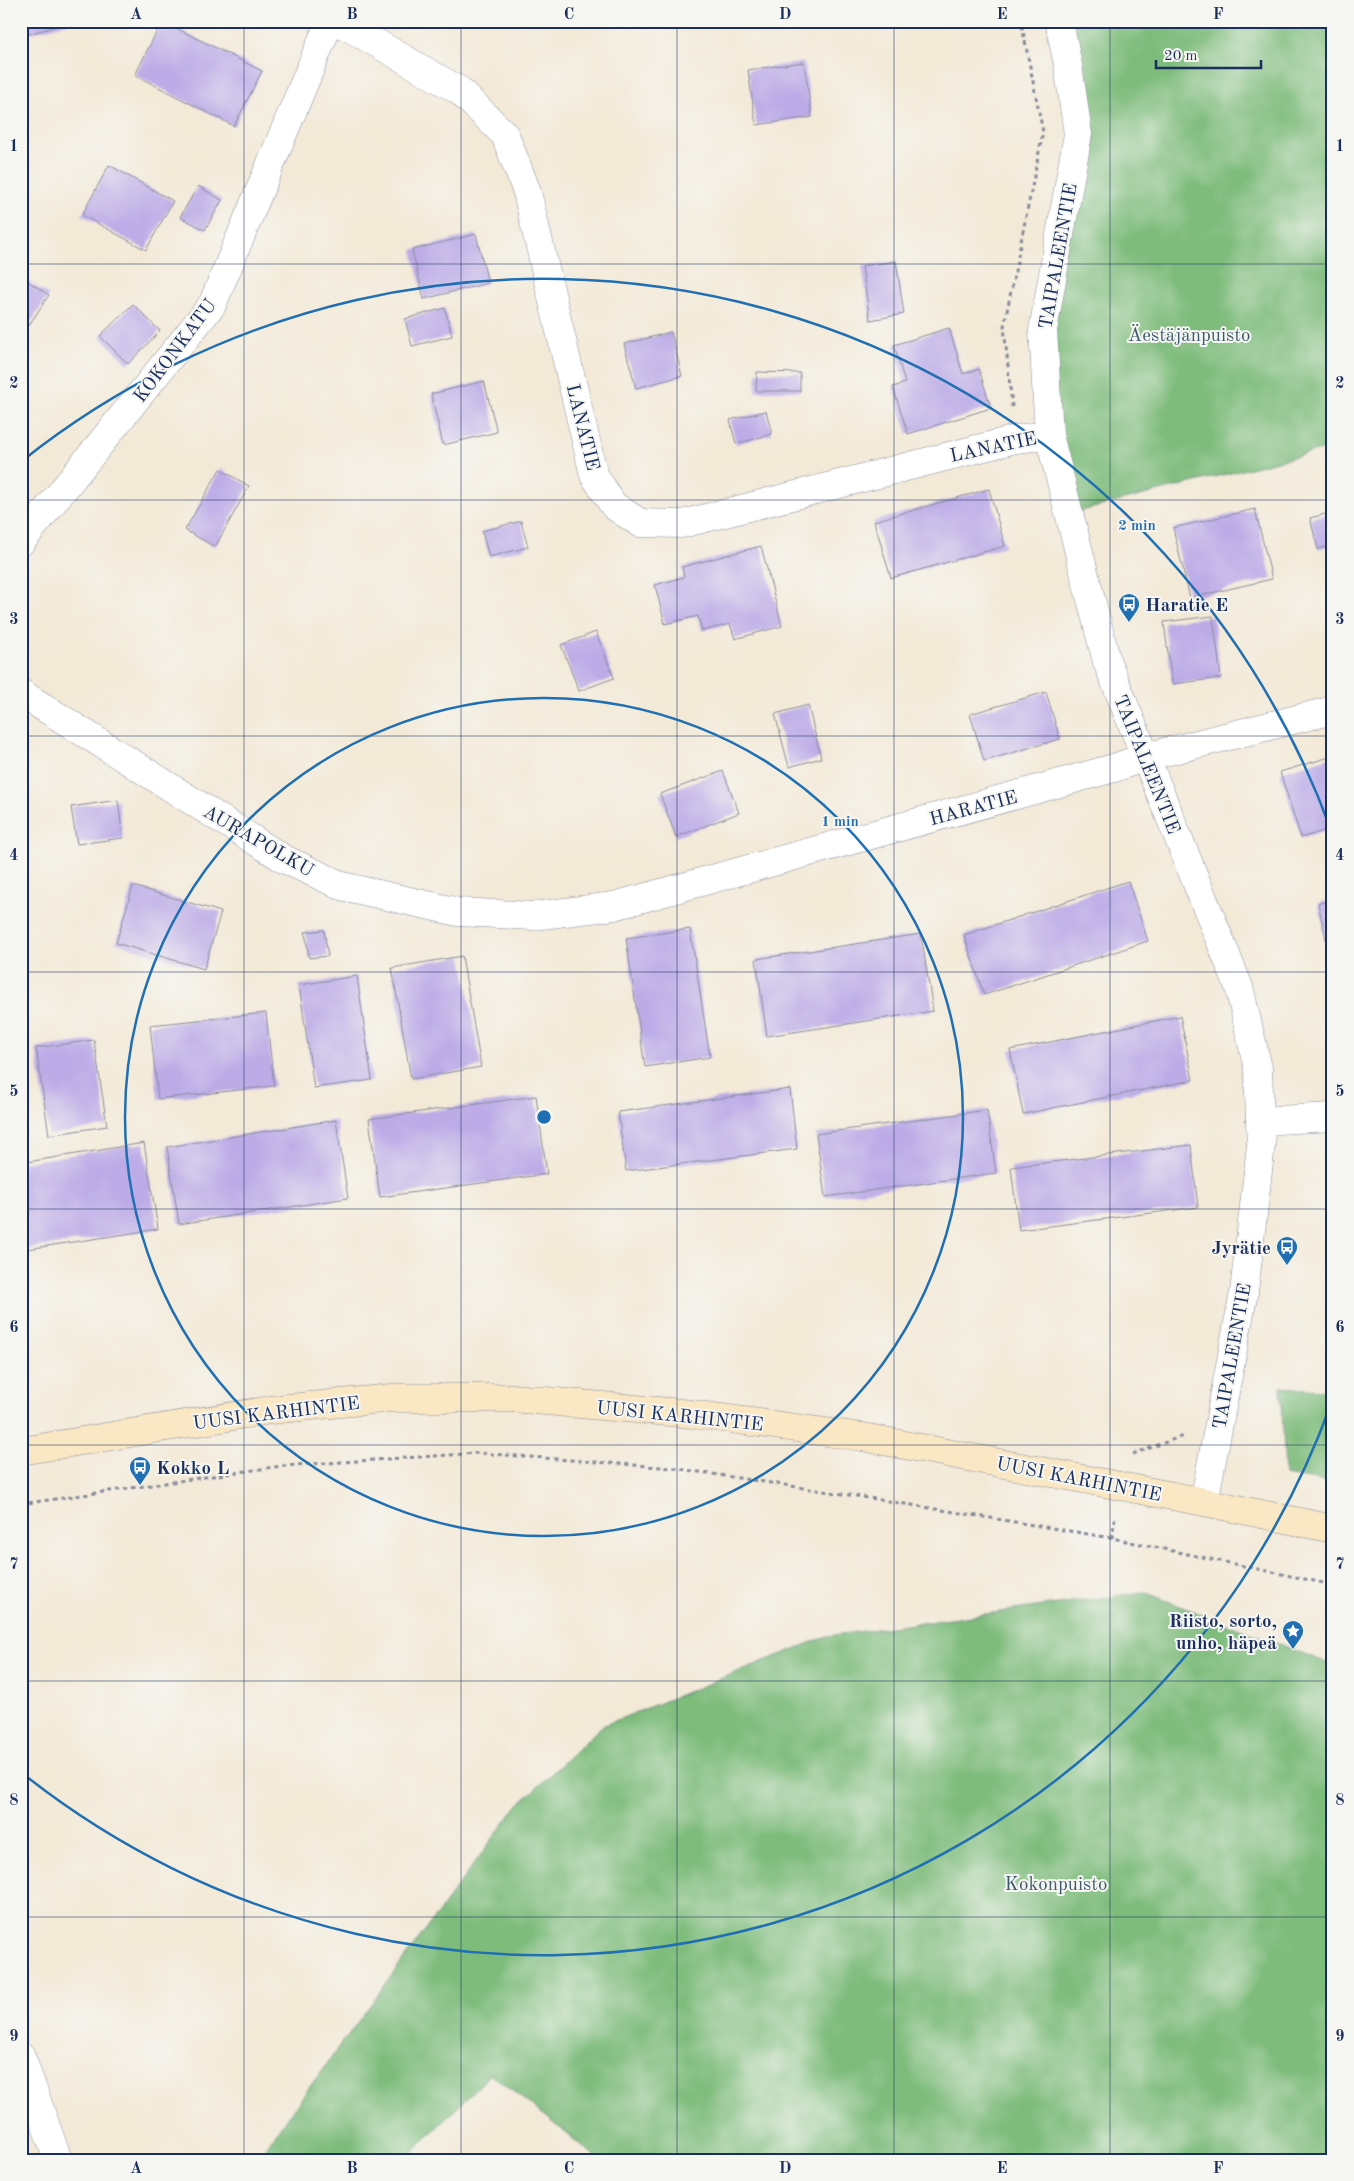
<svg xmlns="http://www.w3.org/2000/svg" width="1354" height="2181" font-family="'Old Standard TT',serif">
  <rect width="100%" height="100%" fill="#f6f6f2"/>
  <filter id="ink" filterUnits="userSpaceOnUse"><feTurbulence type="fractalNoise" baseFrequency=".02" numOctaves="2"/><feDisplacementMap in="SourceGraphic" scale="10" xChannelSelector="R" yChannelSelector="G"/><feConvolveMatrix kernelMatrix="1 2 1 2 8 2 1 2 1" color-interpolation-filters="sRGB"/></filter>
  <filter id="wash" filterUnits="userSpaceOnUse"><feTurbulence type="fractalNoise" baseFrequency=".0096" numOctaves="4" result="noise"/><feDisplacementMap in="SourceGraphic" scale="20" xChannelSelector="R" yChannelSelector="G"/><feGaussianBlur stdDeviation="1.12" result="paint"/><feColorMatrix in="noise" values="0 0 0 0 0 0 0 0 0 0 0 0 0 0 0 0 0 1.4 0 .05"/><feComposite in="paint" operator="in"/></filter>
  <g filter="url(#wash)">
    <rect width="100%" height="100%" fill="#f3e9d7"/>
    <g fill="#7ebc7c" stroke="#4c766d">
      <path d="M1059 21H1333V447L1069 514 1043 330 1078 134Z"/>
      <path d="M1281 1387 1333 1391V1483L1285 1475Z"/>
      <path d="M1144 1592 1333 1665V2160H600L491 2074 404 2160H256L516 1807 602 1726 827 1636Z"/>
    </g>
    <g id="blocks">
      <g fill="#bcabe7">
        <path d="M21 21H72V22L21 36Z"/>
        <path d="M162 21 262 71 234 126 135 75Z"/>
        <path d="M804 62 812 117 756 125 748 70Z"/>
        <path d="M109 165 173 201 146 250 82 215Z"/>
        <path d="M198 186 222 200 205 230 180 217Z"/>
        <path d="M476 234 488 283 424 299 412 250Z"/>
        <path d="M896 261 904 314 870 320 862 266Z"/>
        <path d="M26 280 49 295 25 331 21 328V288Z"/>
        <path d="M133 304 160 331 128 364 100 336Z"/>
        <path d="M445 308 452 336 412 346 405 319Z"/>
        <path d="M949 328 963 374 979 369 991 408 908 434 893 387 905 383 894 345Z"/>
        <path d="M671 332 682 376 636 388 624 344Z"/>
        <path d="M757 372 800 373V391H756Z"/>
        <path d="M484 381 497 432 443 445 431 394Z"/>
        <path d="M766 411 772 434 736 444 730 420Z"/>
        <path d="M220 469 249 486 215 547 185 530Z"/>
        <path d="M989 489 1005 546 891 578 874 521Z"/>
        <path d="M1255 509 1272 579 1190 598 1173 528Z"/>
        <path d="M1333 512V545L1318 549 1310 518Z"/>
        <path d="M521 521 528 547 489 557 482 531Z"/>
        <path d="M761 546 782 626 735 639 730 624 702 631 698 616 665 624 655 585 684 577 682 567Z"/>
        <path d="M1213 616 1221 678 1172 684 1164 622Z"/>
        <path d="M596 632 614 678 579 691 561 645Z"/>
        <path d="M1046 692 1060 739 984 761 970 714Z"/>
        <path d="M808 705 821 758 789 767 775 714Z"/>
        <path d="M1333 756V828L1301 838 1280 772Z"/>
        <path d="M723 771 739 813 676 837 660 794Z"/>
        <path d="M118 800 123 838 77 844 71 807Z"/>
        <path d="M1128 881 1148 941 984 995 964 935Z"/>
        <path d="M133 886 221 912 204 969 116 943Z"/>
        <path d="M1333 900V967H1332L1318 903Z"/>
        <path d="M690 929 710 1057 645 1067 626 938Z"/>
        <path d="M324 930 328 956 309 958 305 932Z"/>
        <path d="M921 934 933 1011 767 1036 756 959Z"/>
        <path d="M462 956 481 1067 411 1079 392 968Z"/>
        <path d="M357 976 372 1080 314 1088 299 985Z"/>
        <path d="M266 1013 274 1086 158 1099 150 1025Z"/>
        <path d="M1180 1016 1193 1080 1023 1114 1010 1050Z"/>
        <path d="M94 1040 107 1126 49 1135 36 1048Z"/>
        <path d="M790 1089 797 1149 626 1171 618 1112Z"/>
        <path d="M536 1096 547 1174 380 1197 369 1119Z"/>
        <path d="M987 1110 996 1173 825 1197 816 1134Z"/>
        <path d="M336 1120 348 1198 179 1224 167 1147Z"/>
        <path d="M144 1143 158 1229 21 1250V1163Z"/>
        <path d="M1191 1145 1198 1207 1019 1230 1011 1167Z"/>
      </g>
    </g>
  </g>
  <g filter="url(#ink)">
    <use href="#blocks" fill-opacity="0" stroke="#878c9a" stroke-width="1"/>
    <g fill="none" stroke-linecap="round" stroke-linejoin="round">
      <g stroke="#878c9a" stroke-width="29">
        <g id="street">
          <path d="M338 21 460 91 505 135 527 192 594 475 614 506 640 523 682 524 1016 439 1049 435"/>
          <path d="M1059 21 1068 65 1078 134 1043 330 1049 435 1107 662 1239 987 1258 1068 1261 1145 1244 1292 1204 1502"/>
          <path d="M21 542 212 305 330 21"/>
          <path d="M21 693 284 859 342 886 458 912 533 916 614 906 1114 768 1145 757 1333 710"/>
          <path d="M1260 1121 1333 1117"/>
          <path d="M21 2056 58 2160"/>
        </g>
      </g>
      <g stroke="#878c9a" stroke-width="29">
        <path id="secondary" d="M21 1451 270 1410 392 1398H512L692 1414 863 1437 1204 1502 1333 1529"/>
      </g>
      <g stroke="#878c9a" stroke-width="3" stroke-dasharray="4 4" stroke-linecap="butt">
        <path d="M1012 407 1004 326 1043 132 1021 21"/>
        <path d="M1133 1454 1183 1436"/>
        <path d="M21 1504 281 1466 479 1453 673 1468 869 1498 1112 1538 1333 1585"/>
        <path d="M1112 1538 1115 1517"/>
      </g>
      <use href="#street" stroke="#fff" stroke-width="28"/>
      <use href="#secondary" stroke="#fae7c3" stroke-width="28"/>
    </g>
  </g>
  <path fill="none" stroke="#1b2f5e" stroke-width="1" stroke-opacity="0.55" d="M244 21V2160M461 21V2160M677 21V2160M894 21V2160M1110 21V2160M21 264H1333M21 500H1333M21 736H1333M21 972H1333M21 1209H1333M21 1445H1333M21 1681H1333M21 1917H1333"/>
  <g fill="none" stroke="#1f6fb2" stroke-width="2.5">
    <circle cx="544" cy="1117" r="419"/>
    <path d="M1331 1404A838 838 0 0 1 22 1773M22 461A838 838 0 0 1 1331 830"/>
  </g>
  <defs>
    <g id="bus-pin" transform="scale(1.125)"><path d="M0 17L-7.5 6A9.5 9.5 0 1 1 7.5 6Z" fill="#1f6fb2" stroke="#f6f6f2"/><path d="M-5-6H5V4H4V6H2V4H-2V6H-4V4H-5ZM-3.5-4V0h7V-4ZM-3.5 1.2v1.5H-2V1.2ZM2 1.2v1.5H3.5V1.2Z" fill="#fff"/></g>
    <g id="sight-pin" transform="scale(1.125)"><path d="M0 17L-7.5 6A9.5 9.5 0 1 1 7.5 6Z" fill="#1f6fb2" stroke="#f6f6f2"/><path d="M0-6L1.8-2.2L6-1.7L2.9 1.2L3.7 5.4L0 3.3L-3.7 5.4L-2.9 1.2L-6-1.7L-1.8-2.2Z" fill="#fff"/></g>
  </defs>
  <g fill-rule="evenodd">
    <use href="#bus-pin" x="1129" y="604"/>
    <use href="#bus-pin" x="1287" y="1247"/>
    <use href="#bus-pin" x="140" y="1467"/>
    <use href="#sight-pin" x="1293" y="1631"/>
  </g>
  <g text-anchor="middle" stroke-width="4" stroke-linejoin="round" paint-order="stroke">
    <g font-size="19" fill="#1b2f5e" stroke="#f6f6f2">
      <text transform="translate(1057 256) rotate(-80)" y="7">TAIPALEENTIE</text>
      <text transform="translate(174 350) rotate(-53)" y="7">KOKONKATU</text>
      <text transform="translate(584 427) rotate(76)" y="7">LANATIE</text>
      <text transform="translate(993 446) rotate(-12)" y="7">LANATIE</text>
      <text transform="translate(1148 764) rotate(68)" y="7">TAIPALEENTIE</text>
      <text transform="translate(973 807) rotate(-15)" y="7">HARATIE</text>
      <text transform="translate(259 840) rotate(30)" y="7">AURAPOLKU</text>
      <text transform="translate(1231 1356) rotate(-80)" y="7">TAIPALEENTIE</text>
      <text transform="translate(276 1412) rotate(-7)" y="7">UUSI KARHINTIE</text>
      <text transform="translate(680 1415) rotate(6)" y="7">UUSI KARHINTIE</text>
      <text transform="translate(1079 1478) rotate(11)" y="7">UUSI KARHINTIE</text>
    </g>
    <g font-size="19" fill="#3c5a6b" stroke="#f6f6f2">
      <text x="1189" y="341">Äestäjänpuisto</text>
      <text x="1056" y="1890">Kokonpuisto</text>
    </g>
    <g font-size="19" font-weight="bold" fill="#1b2f5e" stroke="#f6f6f2" text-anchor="start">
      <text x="1145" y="611">Haratie E</text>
      <text x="1271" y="1254" text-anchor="end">Jyrätie</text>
      <text x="156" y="1474">Kokko L</text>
      <text x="1277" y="1627" text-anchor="end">Riisto, sorto,<tspan x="1277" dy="22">unho, häpeä</tspan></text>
    </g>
  </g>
  <circle cx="544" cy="1117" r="8" fill="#1f6fb2" stroke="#f6f6f2" stroke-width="2.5"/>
  <g font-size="15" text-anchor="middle" font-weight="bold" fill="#1f6fb2" stroke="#f6f6f2" stroke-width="4" stroke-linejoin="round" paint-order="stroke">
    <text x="1137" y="530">2 min</text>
    <text x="840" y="826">1 min</text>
  </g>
  <rect width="1354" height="2181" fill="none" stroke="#f6f6f2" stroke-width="55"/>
  <path d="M1156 60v8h105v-8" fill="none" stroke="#1b2f5e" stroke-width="2.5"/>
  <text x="1164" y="60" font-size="15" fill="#1b2f5e" stroke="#f6f6f2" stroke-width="4" paint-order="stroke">20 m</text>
  <rect x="28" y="28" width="1298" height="2126" fill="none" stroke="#1b2f5e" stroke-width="2"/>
  <g font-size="16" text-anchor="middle" font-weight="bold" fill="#1b2f5e">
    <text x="136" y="19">A</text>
    <text x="352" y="19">B</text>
    <text x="569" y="19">C</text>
    <text x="785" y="19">D</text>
    <text x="1002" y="19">E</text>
    <text x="1218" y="19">F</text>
    <text x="14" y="151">1</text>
    <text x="1340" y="151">1</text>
    <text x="14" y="388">2</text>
    <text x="1340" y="388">2</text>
    <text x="14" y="624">3</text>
    <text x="1340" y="624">3</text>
    <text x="14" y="860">4</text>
    <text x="1340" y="860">4</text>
    <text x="14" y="1096">5</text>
    <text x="1340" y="1096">5</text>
    <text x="14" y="1332">6</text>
    <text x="1340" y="1332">6</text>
    <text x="14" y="1569">7</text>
    <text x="1340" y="1569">7</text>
    <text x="14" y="1805">8</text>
    <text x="1340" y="1805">8</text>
    <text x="14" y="2041">9</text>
    <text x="1340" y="2041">9</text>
    <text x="136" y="2173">A</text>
    <text x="352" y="2173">B</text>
    <text x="569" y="2173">C</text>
    <text x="785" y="2173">D</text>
    <text x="1002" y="2173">E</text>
    <text x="1218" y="2173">F</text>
  </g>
</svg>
